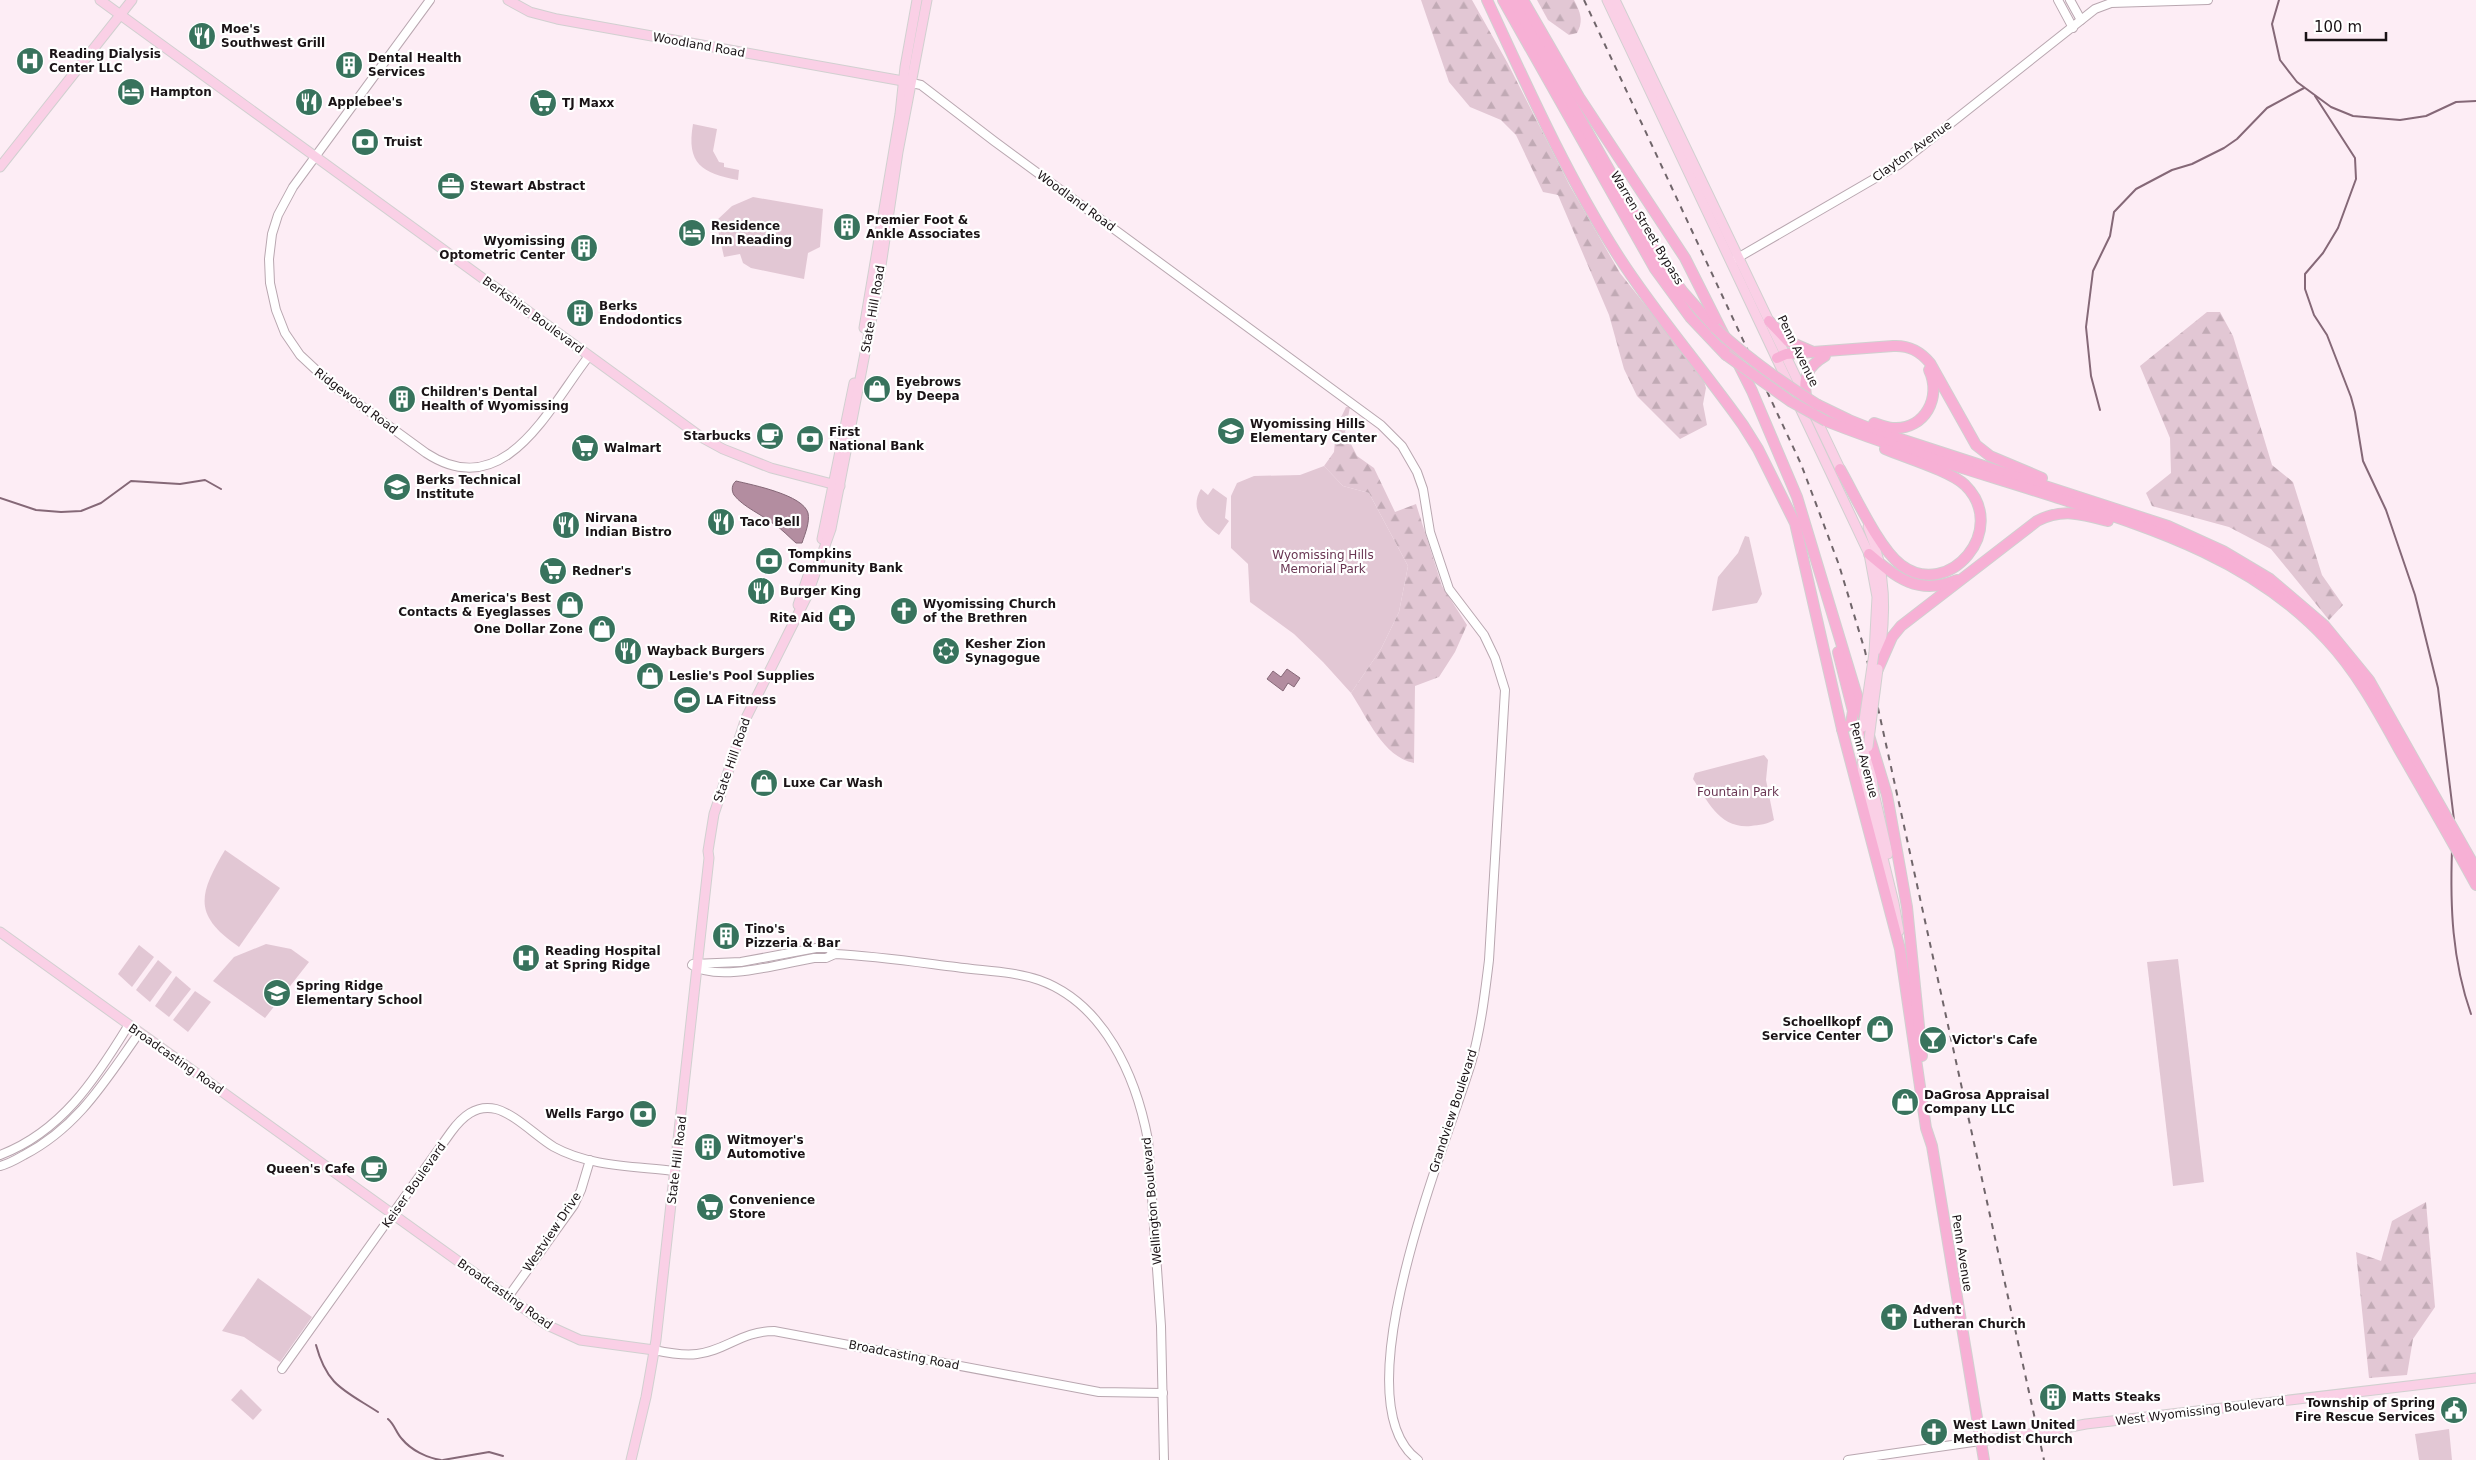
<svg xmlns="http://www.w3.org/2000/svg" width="2476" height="1460" font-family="'DejaVu Sans',sans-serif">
  <defs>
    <pattern id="forest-firs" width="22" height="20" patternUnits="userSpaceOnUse" patternTransform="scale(1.25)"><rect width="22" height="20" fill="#e2c7d4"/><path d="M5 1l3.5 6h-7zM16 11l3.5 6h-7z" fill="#c1aab5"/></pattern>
  </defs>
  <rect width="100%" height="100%" fill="#fdedf5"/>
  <g fill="#e2c7d4">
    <path d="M693 124 717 129 713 151 719 162 724 163V167L739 170 738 180C702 173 686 164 693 124Z"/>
    <path d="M753 197 823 209 820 247 808 253 804 279 751 268 743 263 740 254 724 257 716 221 732 206Z"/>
    <path d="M1324 466 1343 486 1369 493 1408 566 1399 612 1381 649 1351 693 1323 662 1294 634 1250 602 1248 564 1231 548V496L1237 483 1254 476 1300 475Z"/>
    <path d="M1213 488 1227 498 1225 518 1229 521 1219 535C1203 524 1189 509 1201 489L1208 495Z"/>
    <path d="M1745 536 1749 537 1762 594 1757 603 1712 611 1718 577 1738 553Z"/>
    <path d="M1764 755 1768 760 1766 780 1774 820C1768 824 1759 825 1751 826 1720 829 1708 802 1693 779L1695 773Z"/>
    <path d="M225 850 280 888 239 947C192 915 199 894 225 850Z"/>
    <path d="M266 944 291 949 309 962 265 1018 213 981 234 957Z"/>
    <path d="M139 945 154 957 132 987 118 974Z"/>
    <path d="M2178 959 2204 1182 2173 1186 2147 962Z"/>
    <path d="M158 960 172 972 150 1002 136 990Z"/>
    <path d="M176 976 191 989 169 1017 155 1006Z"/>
    <path d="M195 991 211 1002 188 1032 173 1020Z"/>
    <path d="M258 1278 312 1317 280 1362 244 1337 222 1331Z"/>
    <path d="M241 1389 262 1410 253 1420 231 1400Z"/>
    <path d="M2449 1429 2452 1460H2419L2415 1434Z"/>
  </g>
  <g fill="url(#forest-firs)">
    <path d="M1421 0H1472L1507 62 1570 186 1620 273 1703 378 1706 388 1703 404 1707 425 1680 439 1637 396 1624 369 1609 315 1558 195 1543 192 1516 135 1501 120 1470 107 1449 82Z"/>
    <path d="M1537 0H1574C1580 12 1584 20 1577 33L1569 35 1548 20Z"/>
    <path d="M2207 312H2220L2233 336 2272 465 2293 482 2322 575 2343 605 2329 620 2271 549 2229 527 2152 506 2146 493 2171 473 2170 438 2140 366Z"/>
    <path d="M1346 407H1350L1345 432 1357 456 1374 468 1395 512 1416 504 1442 586 1467 625 1455 652 1439 677 1415 686 1414 763C1383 757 1367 717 1351 693L1381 649 1399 612 1408 566 1369 493 1343 486 1324 466 1334 452 1336 428Z"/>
    <path d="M2426 1202 2435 1307 2413 1339 2407 1375 2369 1378 2356 1252 2381 1261 2392 1221Z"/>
  </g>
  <g fill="#b38da0" stroke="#856877">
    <path d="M736 481C753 485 803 495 808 513 810 522 805 534 802 543H796C789 537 783 530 775 525 763 515 743 507 734 495 731 490 732 484 736 481Z"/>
    <path d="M1287 669 1300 678 1294 687 1288 683 1283 691 1267 679 1273 671 1281 677Z"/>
  </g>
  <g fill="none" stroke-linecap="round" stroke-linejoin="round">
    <g stroke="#856877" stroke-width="2">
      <path d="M2279 0 2272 24 2280 60 2297 82 2331 107 2353 116 2400 120 2426 116 2456 102 2476 101"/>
      <path d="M2315 96 2355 158 2356 179 2338 228 2323 253 2305 274V289L2314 315 2327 335 2351 397 2355 412 2363 461 2386 510 2415 595 2438 688 2454 820"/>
      <path d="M2100 410 2091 376 2086 327 2093 271 2110 236 2114 212 2136 189 2172 170 2192 164 2224 148 2237 139 2267 108 2304 88"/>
      <path d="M0 498 36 510 61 512 81 511 101 503 131 481 180 484 205 480 221 489"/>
      <path d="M2452 850C2450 906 2452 960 2471 1014"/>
      <path d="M316 1345C327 1386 344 1390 378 1412"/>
      <path d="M388 1419C395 1425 396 1433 402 1439 411 1450 427 1458 441 1460"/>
      <path d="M443 1460 489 1452 503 1456"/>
    </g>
    <g stroke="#b9a7b0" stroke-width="10">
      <g id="minor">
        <path d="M430 0 293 187 278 215 272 234 269 259 270 283 276 310 285 333 300 355 330 383 426 453C505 505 549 407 589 356"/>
        <path d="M2058 0 2073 28"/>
        <path d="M2070 0 2081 20"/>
        <path d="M907 82 921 85 994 141 1381 425 1402 446 1417 472 1423 489 1430 532 1449 589 1484 635 1495 658 1505 690 1489 960C1485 993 1481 1027 1472 1060 1449 1139 1337 1401 1418 1460"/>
        <path d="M1734 260 1898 165 2095 9 2111 3 2208 0"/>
        <path d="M693 964 741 962 816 948H828L835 954"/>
        <path d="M692 965C718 983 783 963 814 958H826L835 954C875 956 916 962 956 967 983 971 1013 971 1039 980 1104 1003 1136 1076 1148 1140L1161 1326 1164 1460"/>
        <path d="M0 1155C61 1132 95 1080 128 1026"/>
        <path d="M0 1166C9 1164 17 1159 24 1155 78 1127 105 1081 139 1033"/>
        <path d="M508 1297 574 1205 581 1190 590 1160"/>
        <path d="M654 1350C668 1353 683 1356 697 1354 725 1351 742 1331 774 1331L1099 1392 1163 1393"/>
        <path d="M282 1369 451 1132C462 1117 476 1104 496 1109 515 1114 537 1137 554 1147 590 1167 635 1166 675 1171"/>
        <path d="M1848 1460 1980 1441"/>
      </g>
    </g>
    <g stroke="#d1d0d0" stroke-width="11">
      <g id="major">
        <path d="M100 0 701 437 723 449 771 468 840 486"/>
        <path d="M508 0 530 12 557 19 903 81"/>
        <path d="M1607 0 1869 554 1877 597 1874 653"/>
        <path d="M1615 0 1805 396"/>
        <path d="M0 167 132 0"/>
        <path d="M864 328 900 114 905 67 917 0"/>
        <path d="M1813 412 1843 475"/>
        <path d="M1868 527C1887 572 1886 614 1879 661"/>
        <path d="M822 539 854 383"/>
        <path d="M798 605 810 570"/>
        <path d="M1863 727 1862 772 1894 903 1899 931"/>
        <path d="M1868 747 1874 793 1888 854"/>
        <path d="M0 932 547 1325 580 1340 654 1350"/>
        <path d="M2044 1432 2086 1424 2476 1378"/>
        <path d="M1980 1441 2036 1433"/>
        <path d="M631 1460 646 1397 656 1340 709 858 708 851 714 814 746 718 807 596 831 529 878 286 898 152 927 0"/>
      </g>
    </g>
    <g stroke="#d1d0d0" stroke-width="12">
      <g id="highway">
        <path d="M1487 0C1527 86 1566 174 1617 254 1655 314 1702 367 1743 425L1758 449 1795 523 1842 729 1900 949 1926 1128 1932 1146 1984 1460"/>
        <path d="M1503 0 1655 269 1690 317 1726 355"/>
        <path d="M1513 0 1663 265 1683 292 1715 328"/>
        <path d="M1523 0 1579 97 1685 258 1752 391 1797 497 1887 795 1907 907 1922 1056"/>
        <path d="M1769 321 1788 341 1811 351"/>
        <path d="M1777 358 1786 354 1893 346C1909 345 1920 351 1930 363L1976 445 1990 456 2042 478"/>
        <path d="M1806 396C1803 377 1808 366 1825 356"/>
        <path d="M1818 405 1849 420 1879 432 2168 526 2223 551 2270 579 2324 625 2369 680 2476 869"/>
        <path d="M1826 421C1902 451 1980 473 2058 498 2157 530 2254 561 2327 640 2357 672 2378 711 2399 749 2425 794 2451 839 2476 885"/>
        <path d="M1874 423C1880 425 1887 428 1893 428 1925 430 1942 397 1929 370"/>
        <path d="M1840 469C1855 495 1878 547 1901 565 1949 601 2010 529 1965 485 1950 471 1906 458 1885 449"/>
        <path d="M1869 554C1897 578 1918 596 1957 580"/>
        <path d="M1838 652 1853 711 1851 724 1842 729"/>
        <path d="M1878 669 1892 637 1901 626 2037 521C2062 508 2082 514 2108 521"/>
      </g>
    </g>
    <use href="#minor" stroke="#fff" stroke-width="8"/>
    <use href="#major" stroke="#fad0e6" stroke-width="9"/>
    <use href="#highway" stroke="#f7b0d5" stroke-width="10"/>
    <path stroke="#70656a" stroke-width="2" stroke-dasharray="6 6" stroke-linecap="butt" d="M1584 0 1801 464 1839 565 1865 651 1878 708 2044 1460"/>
    <g stroke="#d1d0d0" stroke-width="11" stroke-linecap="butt">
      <g id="major-bridge">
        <path d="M1863 727 1874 653"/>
        <path d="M1868 747 1878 669"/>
      </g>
    </g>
    <g stroke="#d1d0d0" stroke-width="12" stroke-linecap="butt">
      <g id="highway-bridge">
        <path d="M1715 328C1747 358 1781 382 1818 405"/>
        <path d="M1726 355 1790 401 1826 421"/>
      </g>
    </g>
    <use href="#major-bridge" stroke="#fad0e6" stroke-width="9"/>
    <use href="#highway-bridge" stroke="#f7b0d5" stroke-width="10"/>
  </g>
  <defs>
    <g id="restaurant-disc" transform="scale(1.4375)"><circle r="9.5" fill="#38735d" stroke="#fff"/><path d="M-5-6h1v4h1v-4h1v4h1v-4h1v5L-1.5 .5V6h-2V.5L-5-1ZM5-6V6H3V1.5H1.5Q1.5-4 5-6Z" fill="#fff"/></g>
    <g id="hospital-disc" transform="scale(1.4375)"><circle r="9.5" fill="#38735d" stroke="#fff"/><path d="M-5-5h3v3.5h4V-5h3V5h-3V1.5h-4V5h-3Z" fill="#fff"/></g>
    <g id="building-disc" transform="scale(1.4375)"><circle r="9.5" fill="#38735d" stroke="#fff"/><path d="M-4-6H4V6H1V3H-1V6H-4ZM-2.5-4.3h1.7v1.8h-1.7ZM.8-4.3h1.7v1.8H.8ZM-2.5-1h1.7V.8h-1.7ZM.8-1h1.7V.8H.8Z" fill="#fff"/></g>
    <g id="hotel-disc" transform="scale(1.4375)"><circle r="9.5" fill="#38735d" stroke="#fff"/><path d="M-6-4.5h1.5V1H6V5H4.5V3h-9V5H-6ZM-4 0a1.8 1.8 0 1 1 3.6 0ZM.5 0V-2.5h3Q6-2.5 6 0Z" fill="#fff"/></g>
    <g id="supermarket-disc" transform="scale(1.4375)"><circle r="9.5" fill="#38735d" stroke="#fff"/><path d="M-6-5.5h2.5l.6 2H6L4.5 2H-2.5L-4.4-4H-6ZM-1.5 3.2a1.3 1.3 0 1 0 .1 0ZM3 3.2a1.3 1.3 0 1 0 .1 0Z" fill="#fff"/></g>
    <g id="bank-disc" transform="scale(1.4375)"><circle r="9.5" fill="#38735d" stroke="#fff"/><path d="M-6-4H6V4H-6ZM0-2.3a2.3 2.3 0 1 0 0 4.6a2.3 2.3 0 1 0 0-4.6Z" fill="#fff"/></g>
    <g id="office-disc" transform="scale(1.4375)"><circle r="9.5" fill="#38735d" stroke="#fff"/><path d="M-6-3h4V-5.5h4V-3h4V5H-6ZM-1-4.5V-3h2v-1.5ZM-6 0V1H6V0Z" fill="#fff"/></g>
    <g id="shop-disc" transform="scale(1.4375)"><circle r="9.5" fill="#38735d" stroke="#fff"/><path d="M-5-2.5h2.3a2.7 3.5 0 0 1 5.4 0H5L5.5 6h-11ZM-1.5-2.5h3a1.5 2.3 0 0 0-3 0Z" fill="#fff"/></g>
    <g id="school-disc" transform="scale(1.4375)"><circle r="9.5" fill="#38735d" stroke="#fff"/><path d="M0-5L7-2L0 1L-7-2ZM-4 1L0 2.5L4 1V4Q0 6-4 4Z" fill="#fff"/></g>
    <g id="cafe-disc" transform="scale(1.4375)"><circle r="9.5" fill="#38735d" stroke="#fff"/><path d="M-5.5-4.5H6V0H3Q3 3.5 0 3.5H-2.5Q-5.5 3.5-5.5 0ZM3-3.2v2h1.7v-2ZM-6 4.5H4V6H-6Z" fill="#fff"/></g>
    <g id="church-disc" transform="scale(1.4375)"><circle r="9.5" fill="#38735d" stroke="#fff"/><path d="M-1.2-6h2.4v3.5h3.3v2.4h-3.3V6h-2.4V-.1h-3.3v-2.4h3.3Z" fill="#fff"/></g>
    <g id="pharmacy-disc" transform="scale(1.4375)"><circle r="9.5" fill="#38735d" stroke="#fff"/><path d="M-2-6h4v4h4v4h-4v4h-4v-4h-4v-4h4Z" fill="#fff"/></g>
    <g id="synagogue-disc" transform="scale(1.4375)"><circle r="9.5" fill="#38735d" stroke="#fff"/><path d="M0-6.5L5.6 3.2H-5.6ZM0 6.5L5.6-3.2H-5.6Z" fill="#fff"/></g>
    <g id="stadium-disc" transform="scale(1.4375)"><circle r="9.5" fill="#38735d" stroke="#fff"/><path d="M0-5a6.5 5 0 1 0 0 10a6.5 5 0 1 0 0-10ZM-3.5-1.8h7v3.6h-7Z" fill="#fff"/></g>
    <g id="bar-disc" transform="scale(1.4375)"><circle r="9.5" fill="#38735d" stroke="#fff"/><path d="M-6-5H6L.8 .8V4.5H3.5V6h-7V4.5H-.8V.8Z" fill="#fff"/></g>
    <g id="civic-disc" transform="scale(1.4375)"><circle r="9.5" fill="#38735d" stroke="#fff"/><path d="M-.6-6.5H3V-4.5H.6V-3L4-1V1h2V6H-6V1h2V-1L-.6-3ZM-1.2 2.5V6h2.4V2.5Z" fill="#fff"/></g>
  </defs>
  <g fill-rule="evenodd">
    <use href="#restaurant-disc" x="202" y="36"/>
    <use href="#hospital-disc" x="30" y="61"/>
    <use href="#building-disc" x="349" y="65"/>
    <use href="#hotel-disc" x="131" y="92"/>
    <use href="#restaurant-disc" x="309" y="102"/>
    <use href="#supermarket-disc" x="543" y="103"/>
    <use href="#bank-disc" x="365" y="142"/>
    <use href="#office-disc" x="451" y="186"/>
    <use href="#building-disc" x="847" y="227"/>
    <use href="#hotel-disc" x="692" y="233"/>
    <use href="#building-disc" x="584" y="248"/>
    <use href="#building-disc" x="580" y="313"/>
    <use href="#shop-disc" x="877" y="389"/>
    <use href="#building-disc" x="402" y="399"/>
    <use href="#school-disc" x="1231" y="431"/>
    <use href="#cafe-disc" x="770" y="436"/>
    <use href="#bank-disc" x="810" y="439"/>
    <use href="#supermarket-disc" x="585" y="448"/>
    <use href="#school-disc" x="397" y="487"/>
    <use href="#restaurant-disc" x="721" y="522"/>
    <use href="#restaurant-disc" x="566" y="525"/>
    <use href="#bank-disc" x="769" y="561"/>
    <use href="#supermarket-disc" x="553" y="571"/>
    <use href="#restaurant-disc" x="761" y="591"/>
    <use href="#shop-disc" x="570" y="605"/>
    <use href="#church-disc" x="904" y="611"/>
    <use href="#pharmacy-disc" x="842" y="618"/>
    <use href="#shop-disc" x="602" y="629"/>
    <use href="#restaurant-disc" x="628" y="651"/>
    <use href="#synagogue-disc" x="946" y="651"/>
    <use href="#shop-disc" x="650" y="676"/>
    <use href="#stadium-disc" x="687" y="700"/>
    <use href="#shop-disc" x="764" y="783"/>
    <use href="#building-disc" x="726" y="936"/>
    <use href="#hospital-disc" x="526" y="958"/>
    <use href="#school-disc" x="277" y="993"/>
    <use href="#shop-disc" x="1880" y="1029"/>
    <use href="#bar-disc" x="1933" y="1040"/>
    <use href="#shop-disc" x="1905" y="1102"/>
    <use href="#bank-disc" x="643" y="1114"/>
    <use href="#building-disc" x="708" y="1147"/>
    <use href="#cafe-disc" x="374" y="1169"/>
    <use href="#supermarket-disc" x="710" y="1207"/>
    <use href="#church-disc" x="1894" y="1317"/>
    <use href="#building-disc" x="2053" y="1397"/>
    <use href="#civic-disc" x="2454" y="1410"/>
    <use href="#church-disc" x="1934" y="1432"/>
  </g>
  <g text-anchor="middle" stroke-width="4.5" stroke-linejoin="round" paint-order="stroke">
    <g font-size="12" font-weight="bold" fill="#1a1316" stroke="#fff" text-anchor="start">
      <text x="221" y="33">Moe's<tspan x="221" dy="14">Southwest Grill</tspan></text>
      <text x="49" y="58">Reading Dialysis<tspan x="49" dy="14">Center LLC</tspan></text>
      <text x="368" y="62">Dental Health<tspan x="368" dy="14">Services</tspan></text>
      <text x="150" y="96">Hampton</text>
      <text x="328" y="106">Applebee's</text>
      <text x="562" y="107">TJ Maxx</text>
      <text x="384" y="146">Truist</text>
      <text x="470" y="190">Stewart Abstract</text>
      <text x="866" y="224">Premier Foot &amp;<tspan x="866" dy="14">Ankle Associates</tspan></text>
      <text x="711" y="230">Residence<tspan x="711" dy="14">Inn Reading</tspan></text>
      <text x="565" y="245" text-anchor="end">Wyomissing<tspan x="565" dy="14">Optometric Center</tspan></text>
      <text x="599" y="310">Berks<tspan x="599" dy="14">Endodontics</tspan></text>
      <text x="896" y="386">Eyebrows<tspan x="896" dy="14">by Deepa</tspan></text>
      <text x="421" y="396">Children's Dental<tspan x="421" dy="14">Health of Wyomissing</tspan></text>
      <text x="1250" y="428">Wyomissing Hills<tspan x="1250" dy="14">Elementary Center</tspan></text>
      <text x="829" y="436">First<tspan x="829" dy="14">National Bank</tspan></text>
      <text x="751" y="440" text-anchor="end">Starbucks</text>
      <text x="604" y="452">Walmart</text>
      <text x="416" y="484">Berks Technical<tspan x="416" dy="14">Institute</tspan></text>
      <text x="585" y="522">Nirvana<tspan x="585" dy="14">Indian Bistro</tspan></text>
      <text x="740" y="526">Taco Bell</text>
      <text x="788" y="558">Tompkins<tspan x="788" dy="14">Community Bank</tspan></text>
      <text x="572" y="575">Redner's</text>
      <text x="780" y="595">Burger King</text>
      <text x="551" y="602" text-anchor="end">America's Best<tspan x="551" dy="14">Contacts &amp; Eyeglasses</tspan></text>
      <text x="923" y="608">Wyomissing Church<tspan x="923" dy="14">of the Brethren</tspan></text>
      <text x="823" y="622" text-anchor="end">Rite Aid</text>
      <text x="583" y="633" text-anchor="end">One Dollar Zone</text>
      <text x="965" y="648">Kesher Zion<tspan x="965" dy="14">Synagogue</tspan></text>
      <text x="647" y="655">Wayback Burgers</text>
      <text x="669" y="680">Leslie's Pool Supplies</text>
      <text x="706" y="704">LA Fitness</text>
      <text x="783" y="787">Luxe Car Wash</text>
      <text x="745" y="933">Tino's<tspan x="745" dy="14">Pizzeria &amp; Bar</tspan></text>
      <text x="545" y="955">Reading Hospital<tspan x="545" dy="14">at Spring Ridge</tspan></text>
      <text x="296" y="990">Spring Ridge<tspan x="296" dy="14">Elementary School</tspan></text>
      <text x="1861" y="1026" text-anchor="end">Schoellkopf<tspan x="1861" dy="14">Service Center</tspan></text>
      <text x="1952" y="1044">Victor's Cafe</text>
      <text x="1924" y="1099">DaGrosa Appraisal<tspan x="1924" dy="14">Company LLC</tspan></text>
      <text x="624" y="1118" text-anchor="end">Wells Fargo</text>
      <text x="727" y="1144">Witmoyer's<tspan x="727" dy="14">Automotive</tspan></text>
      <text x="355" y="1173" text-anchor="end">Queen's Cafe</text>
      <text x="729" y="1204">Convenience<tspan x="729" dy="14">Store</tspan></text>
      <text x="1913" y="1314">Advent<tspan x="1913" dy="14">Lutheran Church</tspan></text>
      <text x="2072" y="1401">Matts Steaks</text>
      <text x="2435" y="1407" text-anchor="end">Township of Spring<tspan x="2435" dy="14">Fire Rescue Services</tspan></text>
      <text x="1953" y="1429">West Lawn United<tspan x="1953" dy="14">Methodist Church</tspan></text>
    </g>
    <g font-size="12" fill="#1a1316" stroke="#fff">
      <text transform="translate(699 45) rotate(10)" y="4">Woodland Road</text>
      <text transform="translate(1912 151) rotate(-36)" y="4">Clayton Avenue</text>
      <text transform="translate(1076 201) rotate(36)" y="4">Woodland Road</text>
      <text transform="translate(1647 228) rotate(59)" y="4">Warren Street Bypass</text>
      <text transform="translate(873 309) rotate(-80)" y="4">State Hill Road</text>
      <text transform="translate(533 315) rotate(36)" y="4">Berkshire Boulevard</text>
      <text transform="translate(1798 351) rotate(64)" y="4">Penn Avenue</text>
      <text transform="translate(356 401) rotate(37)" y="4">Ridgewood Road</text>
      <text transform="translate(732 760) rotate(-71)" y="4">State Hill Road</text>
      <text transform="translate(1864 760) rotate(75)" y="4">Penn Avenue</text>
      <text transform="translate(176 1059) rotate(35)" y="4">Broadcasting Road</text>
      <text transform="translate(1453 1111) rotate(-72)" y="4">Grandview Boulevard</text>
      <text transform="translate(677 1160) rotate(-83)" y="4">State Hill Road</text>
      <text transform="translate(414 1185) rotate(-55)" y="4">Keiser Boulevard</text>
      <text transform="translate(1152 1201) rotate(-95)" y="4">Wellington Boulevard</text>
      <text transform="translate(552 1232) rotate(-56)" y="4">Westview Drive</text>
      <text transform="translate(1962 1253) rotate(81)" y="4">Penn Avenue</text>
      <text transform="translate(505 1294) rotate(35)" y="4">Broadcasting Road</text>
      <text transform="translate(904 1355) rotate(11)" y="4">Broadcasting Road</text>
      <text transform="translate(2200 1411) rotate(-7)" y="4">West Wyomissing Boulevard</text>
    </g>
    <g font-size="12" fill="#693552" stroke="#fff">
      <text x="1323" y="559">Wyomissing Hills<tspan x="1323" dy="14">Memorial Park</tspan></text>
      <text x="1738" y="796">Fountain Park</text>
    </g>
  </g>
  <path d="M2306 32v8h80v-8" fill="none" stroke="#1a1316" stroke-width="2.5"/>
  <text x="2314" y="32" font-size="15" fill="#1a1316" stroke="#ffffff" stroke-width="4" paint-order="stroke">100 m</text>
</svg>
